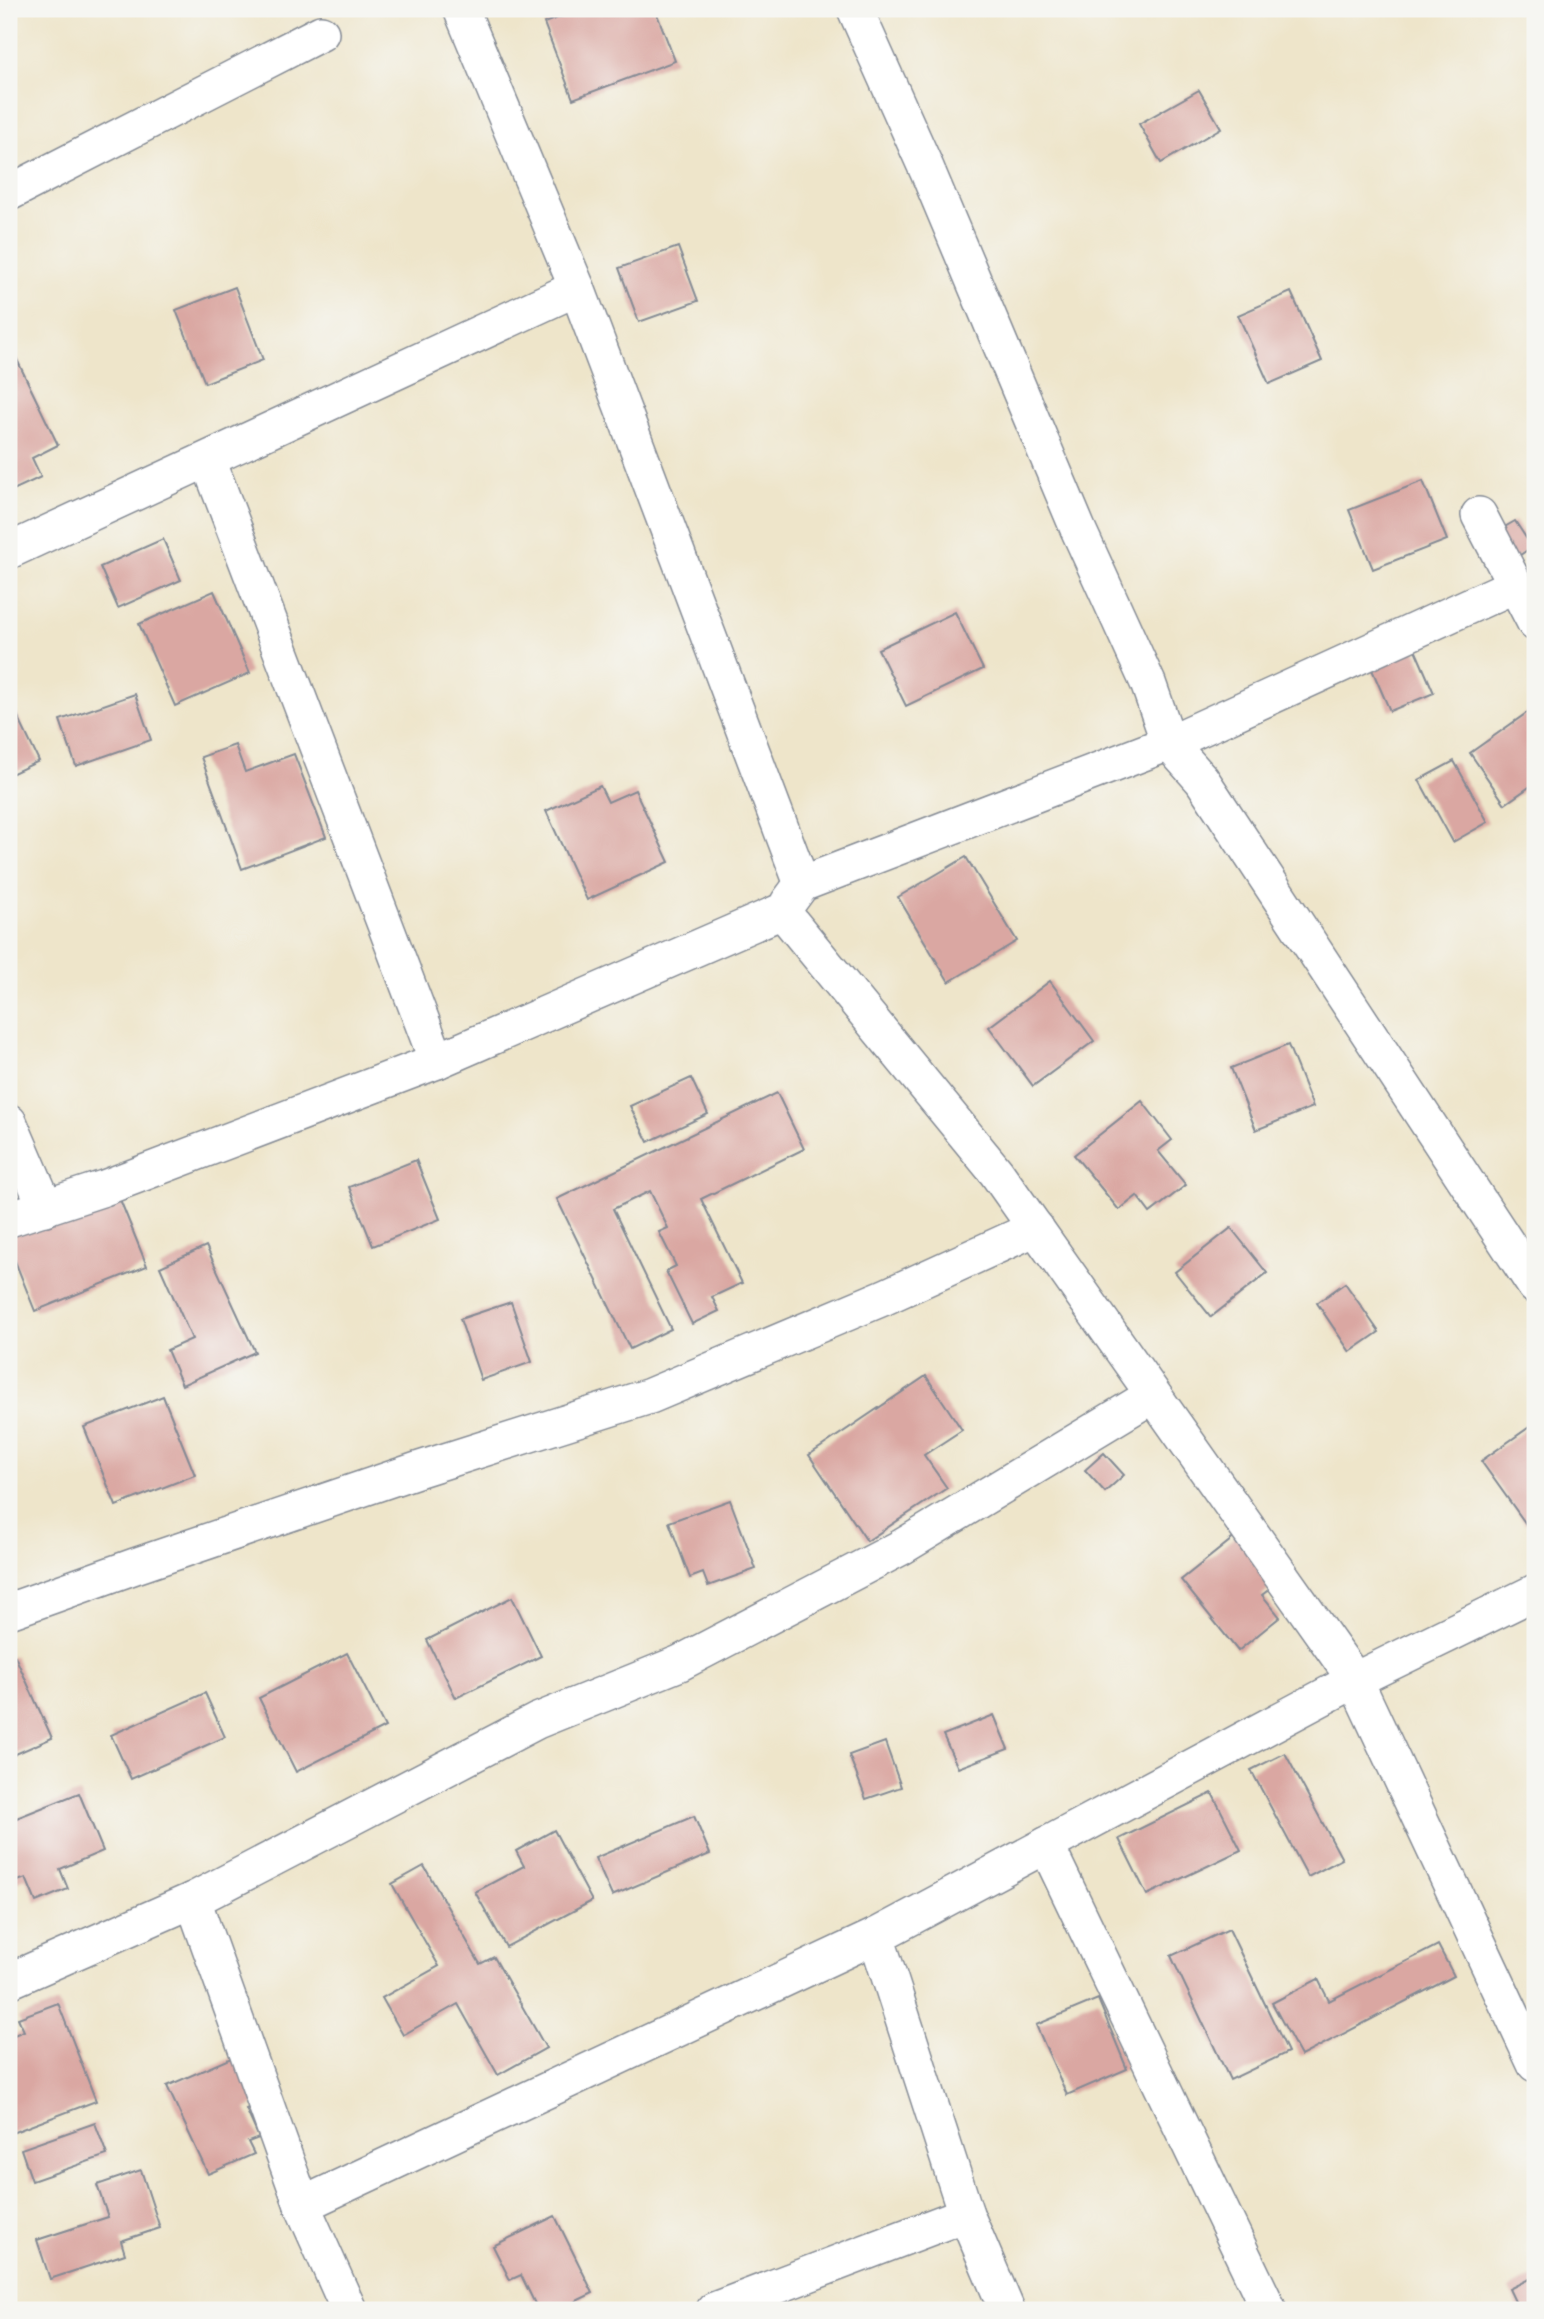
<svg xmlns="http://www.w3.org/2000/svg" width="1544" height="2319" font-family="Dekko,sans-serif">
  <rect width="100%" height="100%" fill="#f6f6f2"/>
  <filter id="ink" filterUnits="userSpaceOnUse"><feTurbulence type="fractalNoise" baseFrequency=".0143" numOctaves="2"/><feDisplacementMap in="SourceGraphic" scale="14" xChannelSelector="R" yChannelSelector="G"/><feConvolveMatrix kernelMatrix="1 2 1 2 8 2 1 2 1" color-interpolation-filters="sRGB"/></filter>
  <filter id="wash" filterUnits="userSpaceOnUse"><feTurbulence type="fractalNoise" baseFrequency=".00686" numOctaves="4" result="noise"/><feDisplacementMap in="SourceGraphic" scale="28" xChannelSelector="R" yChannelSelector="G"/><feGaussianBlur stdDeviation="1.57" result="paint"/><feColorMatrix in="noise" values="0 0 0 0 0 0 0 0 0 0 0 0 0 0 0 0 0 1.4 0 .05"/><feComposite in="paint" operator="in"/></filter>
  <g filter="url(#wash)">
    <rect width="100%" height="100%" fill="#eee5ca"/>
    <g id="blocks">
      <g fill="#daa7a2">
        <path d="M581 9H655L675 61 573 99 544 23Z"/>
        <path d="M1199 90 1221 128 1161 163 1139 124Z"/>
        <path d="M678 247 698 301 639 322 619 268Z"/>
        <path d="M235 287 263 360 205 383 176 310Z"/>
        <path d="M1291 292 1322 361 1269 384 1238 315Z"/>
        <path d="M9 343 58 445 32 458 41 477 9 492V443L14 440 9 429Z"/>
        <path d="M1423 481 1447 540 1373 569 1349 510Z"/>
        <path d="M1515 521 1532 547 1514 559 1496 532Z"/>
        <path d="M163 539 181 580 118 608 100 567Z"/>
        <path d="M214 591 250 673 175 706 139 624Z"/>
        <path d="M955 612 983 669 906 706 878 649Z"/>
        <path d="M1414 647 1434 693 1390 711 1370 665Z"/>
        <path d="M135 694 151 740 76 766 60 720Z"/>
        <path d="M9 698 39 761 9 775Z"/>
        <path d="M1535 707V783L1505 804 1470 753Z"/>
        <path d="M235 745 245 772 294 754 326 837 242 869 201 757Z"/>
        <path d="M1454 761 1488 822 1453 842 1419 780Z"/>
        <path d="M600 786 608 802 635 790 669 862 587 900 546 811Z"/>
        <path d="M966 857 1017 941 949 982 898 897Z"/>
        <path d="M1050 981 1094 1041 1033 1086 989 1027Z"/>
        <path d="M1288 1045 1313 1107 1256 1130 1231 1068Z"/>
        <path d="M691 1078 708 1114 648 1142 630 1106Z"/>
        <path d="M777 1093 804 1149 701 1199 742 1283 712 1297 719 1311 692 1324 666 1271 676 1266 659 1232 668 1228 650 1191 613 1209 671 1329 630 1349 557 1199Z"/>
        <path d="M1142 1101 1172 1140 1158 1151 1186 1185 1150 1213 1137 1196 1119 1210 1074 1155Z"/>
        <path d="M416 1160 440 1219 373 1246 349 1187Z"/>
        <path d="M117 1192 147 1266 35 1311 9 1246V1235Z"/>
        <path d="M1231 1228 1267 1273 1211 1317 1175 1272Z"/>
        <path d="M206 1246 255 1352 182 1385 167 1350 192 1339 160 1267Z"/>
        <path d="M1345 1283 1379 1332 1350 1352 1317 1303Z"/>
        <path d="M511 1302 532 1362 481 1380 460 1319Z"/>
        <path d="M926 1376 962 1430 924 1455 947 1488 867 1541 809 1455Z"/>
        <path d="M163 1396 195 1475 116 1506 84 1427Z"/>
        <path d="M1535 1423V1517L1526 1524 1481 1461Z"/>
        <path d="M1104 1453 1124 1475 1105 1492 1085 1470Z"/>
        <path d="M730 1500 756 1569 708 1586 703 1573 690 1578 669 1522Z"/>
        <path d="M1241 1532 1280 1581 1262 1595 1280 1617 1238 1651 1181 1580Z"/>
        <path d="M512 1597 541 1656 456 1698 427 1640Z"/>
        <path d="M347 1653 385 1727 296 1772 259 1698Z"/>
        <path d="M15 1656 52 1738 9 1757V1658Z"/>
        <path d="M205 1693 225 1737 131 1779 111 1735Z"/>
        <path d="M994 1715 1008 1749 958 1768 943 1735Z"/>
        <path d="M885 1742 901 1787 866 1799 849 1755Z"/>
        <path d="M1285 1753 1342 1859 1308 1877 1251 1770Z"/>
        <path d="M79 1793 103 1851 60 1869 68 1889 36 1902 26 1878 12 1883 9 1876V1821Z"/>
        <path d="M1212 1793 1241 1850 1147 1895 1119 1839Z"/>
        <path d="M694 1816 710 1854 612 1896 595 1858Z"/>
        <path d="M554 1830 592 1901 506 1947 475 1892 524 1866 516 1851Z"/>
        <path d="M424 1866 480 1964 494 1957 546 2048 498 2075 458 2004 403 2035 382 1998 439 1966 392 1884Z"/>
        <path d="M1229 1929 1288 2052 1230 2080 1171 1956Z"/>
        <path d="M1438 1945 1454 1976 1301 2056 1272 2003 1318 1979 1329 2001Z"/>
        <path d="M1098 1999 1127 2069 1067 2095 1036 2025Z"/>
        <path d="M58 2003 96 2101 9 2134V2037L24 2031 18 2018Z"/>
        <path d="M238 2055 260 2102 246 2109 259 2138 248 2142 254 2154 208 2174 167 2086Z"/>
        <path d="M95 2123 107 2155 32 2181 21 2149Z"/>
        <path d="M141 2170 160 2228 121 2241 125 2254 50 2279 37 2240 108 2217 97 2185Z"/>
        <path d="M555 2216 593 2293 558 2310H538L521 2275 510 2280 493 2246Z"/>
        <path d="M1535 2276V2310H1519L1509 2289Z"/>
      </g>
    </g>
  </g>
  <g filter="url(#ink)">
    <use href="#blocks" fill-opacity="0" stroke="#848a94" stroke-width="2"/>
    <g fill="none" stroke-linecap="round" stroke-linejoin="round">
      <g stroke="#848a94" stroke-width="38">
        <g id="minor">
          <path d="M461 9 577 288 802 884"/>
          <path d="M855 9 927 170 1078 529 1148 683 1169 743 1202 780 1535 1286"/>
          <path d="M9 193 321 33"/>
          <path d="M208 460 437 1061"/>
          <path d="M1479 515 1535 623"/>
          <path d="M9 551 577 288"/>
          <path d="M788 903 802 884 1169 743 1515 585"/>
          <path d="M9 1122 46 1208"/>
          <path d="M9 1219 104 1188 437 1061 782 911 996 1172 1355 1680 1535 2064"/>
          <path d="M9 1611 135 1566 420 1469 650 1396 885 1297 1036 1228"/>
          <path d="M1046 1845 1269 2310"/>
          <path d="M193 1900 302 2205 349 2310"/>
          <path d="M876 1936 966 2214 1007 2310"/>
          <path d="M9 1981 193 1900 537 1721 680 1663 900 1548 1153 1395"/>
          <path d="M302 2205 876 1936 1355 1680 1535 1592"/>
          <path d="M714 2310 966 2214"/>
        </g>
      </g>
      <use href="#minor" stroke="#fff" stroke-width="35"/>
    </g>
  </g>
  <rect width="1544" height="2319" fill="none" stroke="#f6f6f2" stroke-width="35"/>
</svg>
